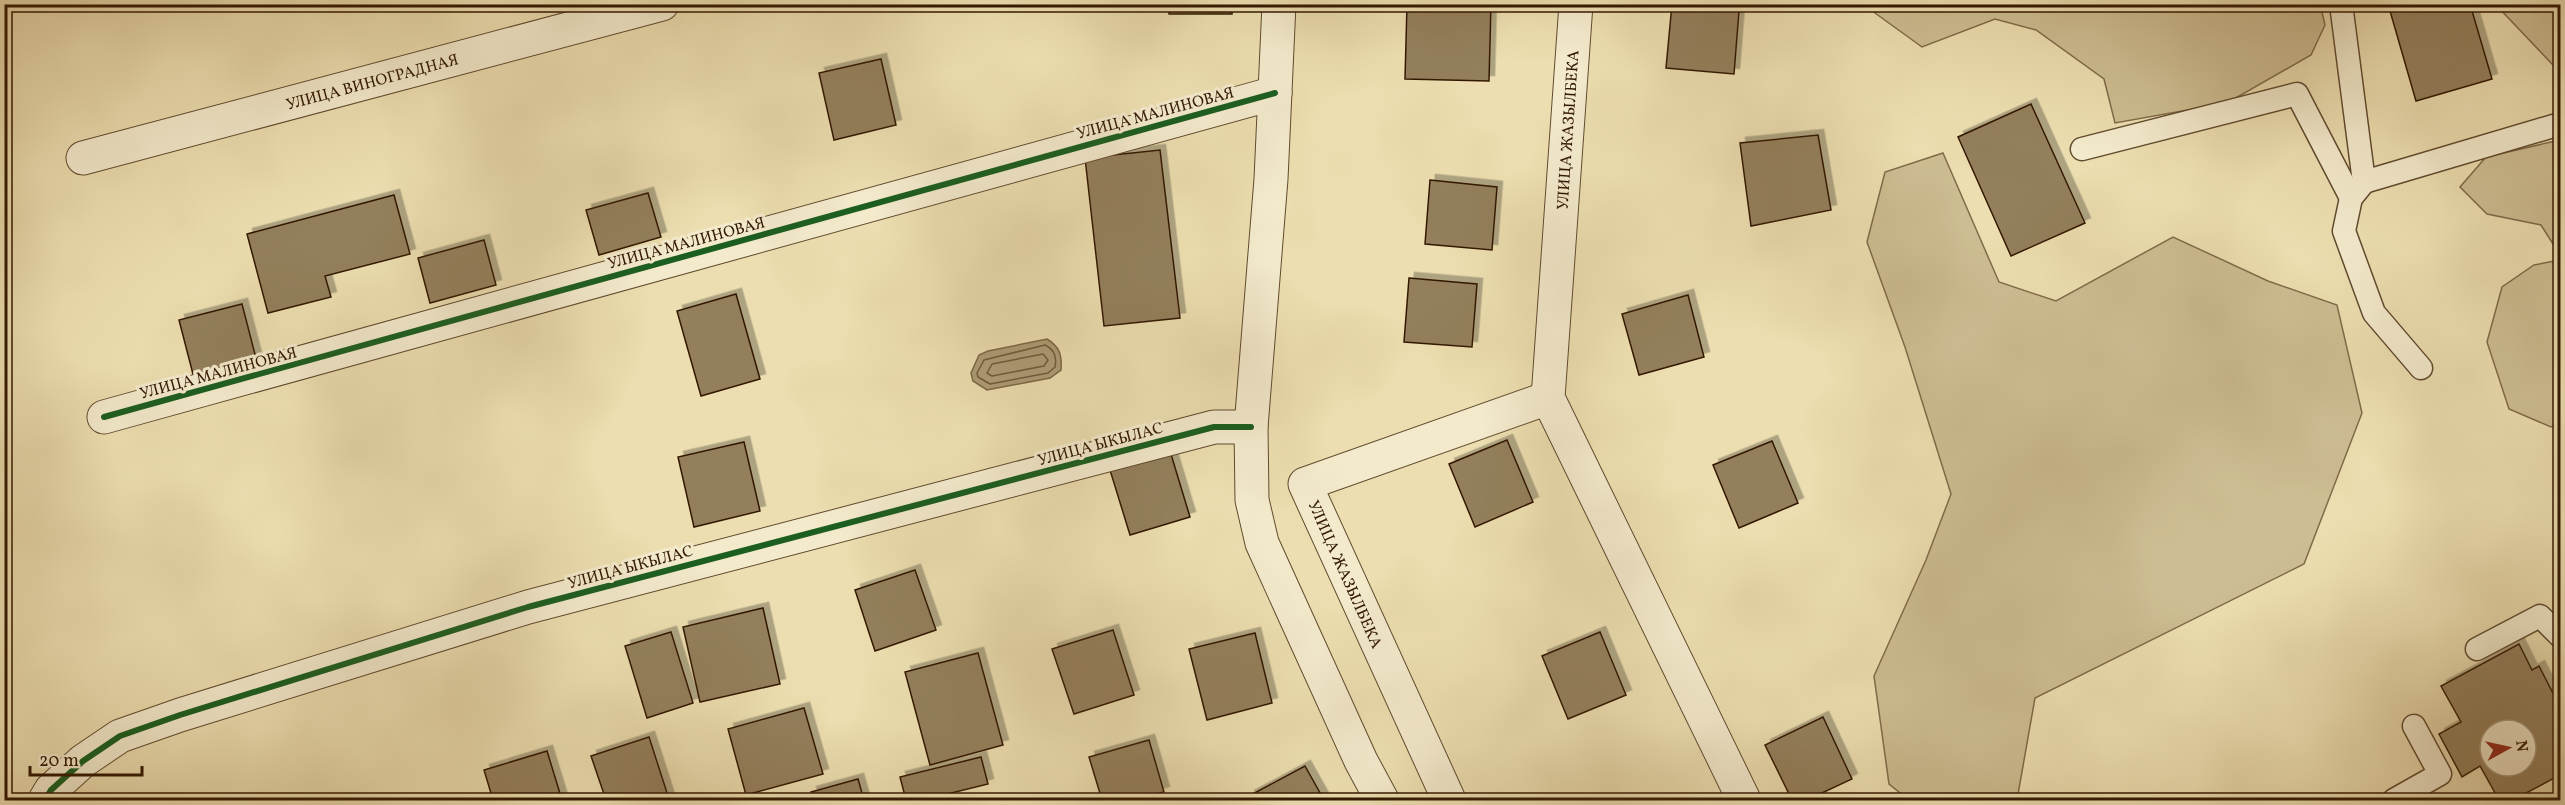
<svg xmlns="http://www.w3.org/2000/svg" width="2565" height="805" font-family="Vollkorn,serif">
  <defs>
    <filter id="shadow"><feDropShadow dx="5.5" dy="-5.5" stdDeviation="0" flood-color="#0004"/></filter>
  </defs>
  <rect width="100%" height="100%" fill="#ecdeb0"/>
  <filter id="stains"><feTurbulence type="fractalNoise" baseFrequency=".00333" numOctaves="4"/><feColorMatrix values="0 0 0 0 .2 0 0 0 0 .09 0 0 0 0 .02 0 0 0 .5 -.17"/></filter>
  <radialGradient id="worn" r=".72"><stop offset=".6" stop-color="#630" stop-opacity="0"/><stop offset="1" stop-color="#630" stop-opacity=".3"/></radialGradient>
  <g fill="#cdbd92" stroke="#806b4a" stroke-width="1.5">
    <path d="M2320 4 2325 25 2311 55 2227 103 2115 123 2104 79 2036 30 1995 19 1922 47 1875 13 1867 5Z"/>
    <path d="M2496 5H2560V72L2552 64Z"/>
    <path d="M2560 140V255L2541 225 2487 214 2460 187 2486 157Z"/>
    <path d="M1943 153 1999 282 2056 301 2173 237 2268 281 2337 305 2362 413 2304 564 2035 698 2017 800H1909L1889 784 1874 676 1926 560 1951 494 1905 347 1867 242 1885 172Z"/>
    <path d="M2560 260V424L2551 427 2509 409 2487 342 2502 287 2534 265Z"/>
  </g>
  <path fill="#ad9b75" stroke="#7c6747" stroke-width="1.5" d="M1047 339C1060 347 1062 355 1061 370L1050 378 987 390 973 381 971 373 979 355 988 351Z"/>
  <g fill="none" stroke-linecap="round" stroke-linejoin="round">
    <g stroke="#705a3c" stroke-width="1.5">
      <path d="M1045 345C1054 349 1057 357 1055 367L1048 373 990 384 978 377 977 373 984 360Z"/>
      <path d="M1043 354 1048 360 1044 366 992 376 987 373 992 364Z"/>
    </g>
  </g>
  <g fill="#937f5c" stroke="#331902" stroke-width="1.5" fill-rule="evenodd" filter="url(#shadow)">
    <rect x="1169" y="4" width="63" height="10"/>
    <path d="M1407 4H1491L1489 81 1405 79Z"/>
    <path d="M1672 4 1739 11 1734 74 1666 68Z"/>
    <path d="M2388 4H2470L2492 79 2416 101Z"/>
    <path d="M881 59 896 125 834 140 819 73Z"/>
    <path d="M2031 104 2085 223 2011 256 1958 137Z"/>
    <path d="M1818 135 1831 210 1751 226 1740 143Z"/>
    <path d="M1160 150 1180 318 1104 326 1085 158Z"/>
    <path d="M1430 180 1497 187 1492 250 1425 244Z"/>
    <path d="M648 193 661 237 599 255 586 210Z"/>
    <path d="M394 195 410 254 325 276 331 297 268 313 247 234Z"/>
    <path d="M484 240 496 285 430 303 418 258Z"/>
    <path d="M1409 278 1477 284 1472 347 1404 342Z"/>
    <path d="M736 294 760 379 701 396 677 311Z"/>
    <path d="M1688 295 1704 357 1639 375 1622 314Z"/>
    <path d="M242 304 257 362 194 378 179 320Z"/>
    <path d="M1507 440 1533 502 1475 527 1449 464Z"/>
    <path d="M1772 441 1798 503 1739 528 1713 465Z"/>
    <path d="M744 442 760 511 694 527 678 457Z"/>
    <path d="M1170 451 1190 517 1130 535 1110 470Z"/>
    <path d="M915 570 936 630 875 651 855 590Z"/>
    <path d="M763 608 780 684 700 702 683 627Z"/>
    <path d="M1113 630 1134 695 1074 714 1052 649Z"/>
    <path d="M671 632 693 703 647 718 625 646Z"/>
    <path d="M1600 632 1626 695 1568 719 1542 656Z"/>
    <path d="M1255 633 1272 703 1207 720 1189 649Z"/>
    <path d="M2519 644 2532 670 2539 666 2560 707V775L2513 800H2499L2480 766 2462 777 2439 734 2461 722 2441 686ZM2490 730H2526V766H2490Z"/>
    <path d="M978 653 1003 745 930 765 905 672Z"/>
    <path d="M804 708 823 774 746 795 728 729Z"/>
    <path d="M1823 717 1852 779 1807 800H1792L1765 745Z"/>
    <path d="M649 737 669 799 606 800 591 756Z"/>
    <path d="M1149 740 1164 792 1133 800H1102L1089 757Z"/>
    <path d="M547 751 562 800H493L484 770Z"/>
    <path d="M981 757 988 784 923 800H906L900 777Z"/>
    <path d="M1305 766 1324 800H1252L1249 796Z"/>
    <path d="M858 779 864 800H814L811 792Z"/>
  </g>
  <g fill="none" stroke-linecap="round" stroke-linejoin="round">
    <g stroke="#614a2e" stroke-width="25">
      <g id="lane">
        <path d="M2341 4 2364 182 2351 198 2344 231 2374 313 2421 368"/>
        <path d="M2082 149 2297 94 2351 198"/>
        <path d="M2364 182 2560 124"/>
        <path d="M2477 649 2540 616 2560 636"/>
        <path d="M2394 800 2440 774 2414 726"/>
      </g>
    </g>
    <g stroke="#614a2e" stroke-width="35">
      <g id="street">
        <path d="M1279 4 1271 179 1251 427 1252 500 1262 543 1361 761 1382 800"/>
        <path d="M1576 4 1548 398 1744 800"/>
        <path d="M83 158 662 4"/>
        <path d="M104 417 1275 93"/>
        <path d="M45 800 51 790 83 761 120 736 180 715 528 607 1214 427H1251"/>
        <path d="M1449 800 1305 484 1548 398"/>
      </g>
    </g>
    <use href="#lane" stroke="#f3eacc" stroke-width="22"/>
    <use href="#street" stroke="#f3eacc" stroke-width="33"/>
    <g stroke="#f3eacc" stroke-width="10">
      <g id="cycleway">
        <path d="M104 417 1275 93"/>
        <path d="M45 800 51 790 83 761 120 736 180 715 528 607 1214 427H1251"/>
      </g>
    </g>
    <use href="#cycleway" stroke="#1b5e20" stroke-width="6"/>
  </g>
  <g text-anchor="middle" stroke-width="6" stroke-linejoin="round" paint-order="stroke">
    <g font-size="16" fill="#331902" stroke="#f3eacc">
      <text transform="translate(372 81) rotate(-15)" y="6">УЛИЦА ВИНОГРАДНАЯ</text>
      <text transform="translate(1155 112) rotate(-15)" y="6">УЛИЦА МАЛИНОВАЯ</text>
      <text transform="translate(1567 130) rotate(-86)" y="6">УЛИЦА ЖАЗЫЛБЕКА</text>
      <text transform="translate(686 242) rotate(-15)" y="6">УЛИЦА МАЛИНОВАЯ</text>
      <text transform="translate(218 372) rotate(-15)" y="6">УЛИЦА МАЛИНОВАЯ</text>
      <text transform="translate(1100 443) rotate(-15)" y="6">УЛИЦА ЫКЫЛАС</text>
      <text transform="translate(630 566) rotate(-15)" y="6">УЛИЦА ЫКЫЛАС</text>
      <text transform="translate(1346 574) rotate(66)" y="6">УЛИЦА ЖАЗЫЛБЕКА</text>
    </g>
  </g>
  <rect width="2565" height="805" fill="none" stroke="#ecdeb0" stroke-width="24"/>
  <rect x="6" y="6" width="2553" height="793" fill="none" stroke="#331902" stroke-width="3"/>
  <rect x="12" y="12" width="2541" height="781" fill="none" stroke="#331902" stroke-width="1.5"/>
  <g transform="translate(2508 748) rotate(82)"><circle r="28" fill="#f3eacc" stroke="#a6967b" stroke-width="1.5"/>
  <path d="M0-4.5L10 22L0 15L-10 22Z" fill="#8f2418"/>
  <text y="-9" font-size="16" font-weight="bold" text-anchor="middle" fill="#331902">N</text>
  </g>
  <path d="M30 766v9h112v-9" fill="none" stroke="#331902" stroke-width="3"/>
  <text x="39" y="766" font-size="18" fill="#331902" stroke="#f3eacc" stroke-width="4.5" paint-order="stroke">20 m</text>
  <rect width="100%" height="100%" filter="url(#stains)"/>
  <rect width="100%" height="100%" fill="url(#worn)"/>
</svg>
